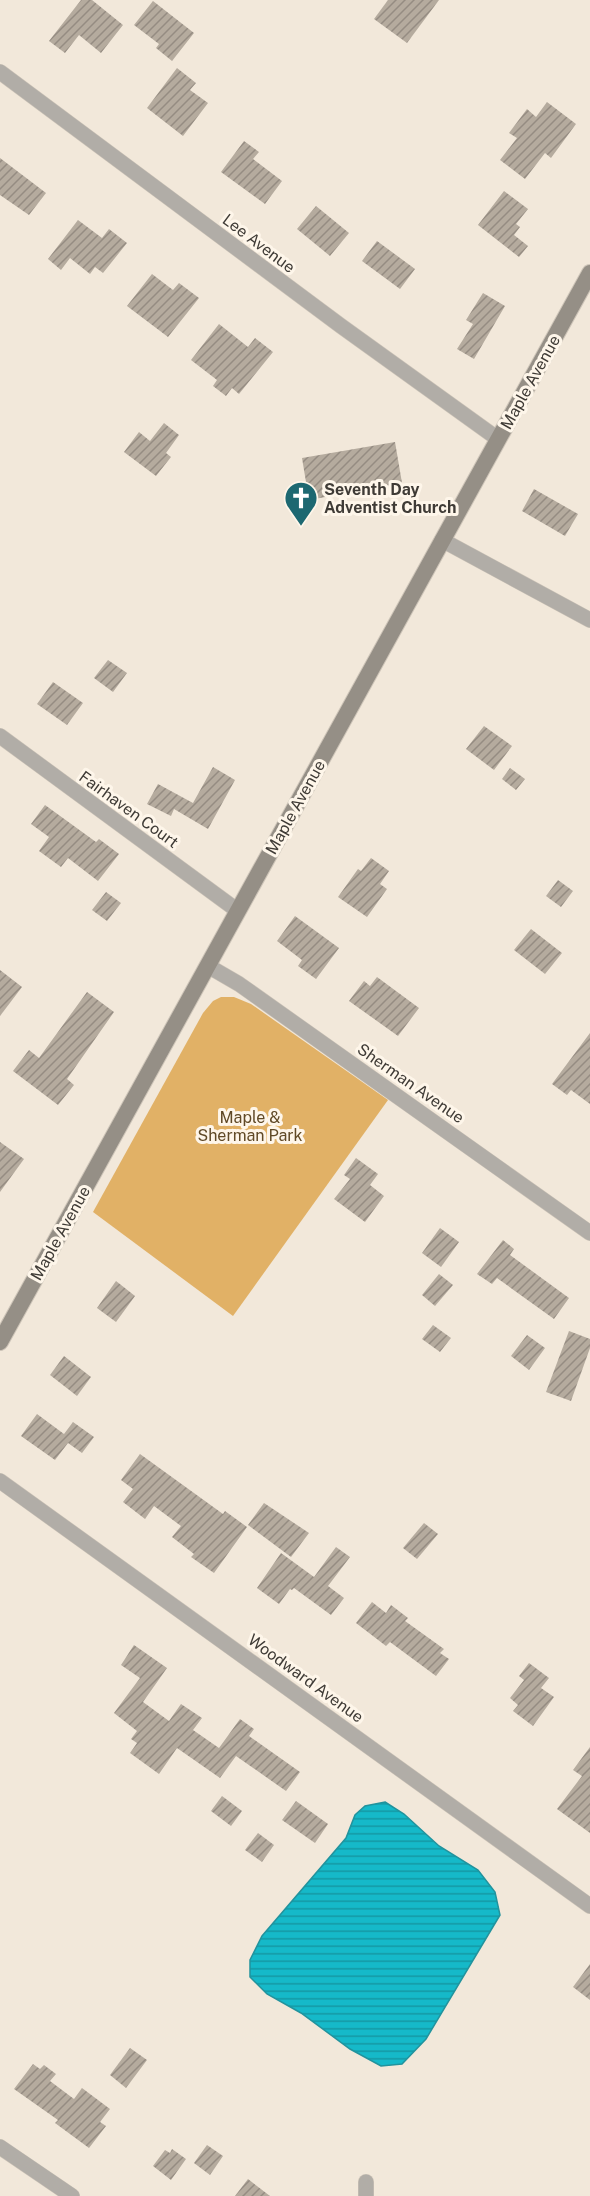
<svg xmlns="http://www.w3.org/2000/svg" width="590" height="2196" font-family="'Public Sans',sans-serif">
  <defs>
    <pattern id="water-rules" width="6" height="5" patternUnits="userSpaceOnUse" patternTransform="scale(1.5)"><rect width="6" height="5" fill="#15b9c9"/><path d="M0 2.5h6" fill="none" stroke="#1598a4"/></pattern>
    <pattern id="building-hatch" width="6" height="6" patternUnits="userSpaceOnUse" patternTransform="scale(1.5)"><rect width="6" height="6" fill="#b5ab9e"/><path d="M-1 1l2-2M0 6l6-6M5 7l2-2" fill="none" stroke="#958c82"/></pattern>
  </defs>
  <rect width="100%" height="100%" fill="#f2e8da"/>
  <path fill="#e1b166" d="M221 997H234L251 1004 388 1100 233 1316 93 1212 203 1013 213 1001Z"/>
  <path fill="url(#water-rules)" stroke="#22939d" stroke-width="1.5" d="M385 1802 404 1814 439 1846 478 1870 495 1892 500 1915 426 2039 402 2064 381 2066 350 2049 301 2013 267 1994 250 1977V1960L262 1936 346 1838 355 1815 365 1806Z"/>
  <g fill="url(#building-hatch)">
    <path d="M81 0H92L123 25 101 53 79 35 65 53 49 41Z"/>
    <path d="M388 0H439L407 43 374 19Z"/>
    <path d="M153 1 194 33 172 61 156 48 159 44 134 25Z"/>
    <path d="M177 68 196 83 190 90 208 103 183 136 147 108Z"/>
    <path d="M547 102 576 124 551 158 545 153 525 179 500 160 517 138 509 133 527 109 536 117Z"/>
    <path d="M244 141 259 152 253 159 282 181 265 204 221 172Z"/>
    <path d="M0 158 46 193 29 215 0 195Z"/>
    <path d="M504 191 528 209 516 224 520 227 514 235 528 246 519 257 478 225Z"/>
    <path d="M316 206 349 233 330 256 297 229Z"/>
    <path d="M78 220 102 238 109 229 127 243 103 273 95 267 90 274 70 258 61 270 48 259Z"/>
    <path d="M377 241 415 269 400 289 362 261Z"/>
    <path d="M152 274 173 290 179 283 199 298 168 337 127 306Z"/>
    <path d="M483 293 505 306 474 359 457 349 473 324 466 320Z"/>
    <path d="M219 324 248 347 255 338 273 352 239 394 232 388 226 396 213 386 217 380 191 360Z"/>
    <path d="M164 423 179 435 166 453 171 457 156 476 124 452 139 432 150 441Z"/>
    <path d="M395 442 402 483 309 500 302 458Z"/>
    <path d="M534 489 578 514 565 536 522 511Z"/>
    <path d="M108 660 127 673 113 692 94 678Z"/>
    <path d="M53 682 83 703 67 725 37 704Z"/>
    <path d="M484 726 512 746 494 770 466 749Z"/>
    <path d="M213 767 235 780 208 829 174 809 171 816 147 804 158 784 193 803Z"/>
    <path d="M510 768 525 779 516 790 502 779Z"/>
    <path d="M45 805 96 842 99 839 119 854 98 881 68 858 61 867 39 851 49 837 31 824Z"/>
    <path d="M371 858 389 871 380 884 387 889 367 917 338 897 358 869 361 871Z"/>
    <path d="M558 880 573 891 561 907 546 896Z"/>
    <path d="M106 892 121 903 107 921 92 910Z"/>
    <path d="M295 916 339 948 316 979 298 966 302 960 277 941Z"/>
    <path d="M531 929 562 953 545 974 514 950Z"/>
    <path d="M0 970 22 987 0 1016Z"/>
    <path d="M377 977 419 1008 398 1036 349 1001 364 981 370 986Z"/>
    <path d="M87 992 114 1012 67 1079 74 1085 58 1105 13 1071 29 1050 39 1058Z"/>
    <path d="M590 1033V1104L571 1090 567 1095 552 1084Z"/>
    <path d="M0 1142 24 1159 0 1192Z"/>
    <path d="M356 1158 378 1174 370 1185 384 1196 365 1222 334 1199 350 1179 344 1175Z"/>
    <path d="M440 1228 459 1242 441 1267 422 1253Z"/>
    <path d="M503 1240 514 1249 510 1255 569 1298 554 1319 497 1278 492 1284 477 1274Z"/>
    <path d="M439 1274 453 1285 435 1306 422 1295Z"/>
    <path d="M116 1281 135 1296 116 1322 97 1308Z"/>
    <path d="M433 1325 451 1338 440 1352 422 1339Z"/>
    <path d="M569 1331 590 1339V1348L571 1401 546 1392Z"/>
    <path d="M527 1335 545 1348 529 1370 511 1356Z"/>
    <path d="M64 1356 91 1377 77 1396 50 1375Z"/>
    <path d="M37 1414 64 1434 73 1422 94 1437 82 1453 68 1443 55 1460 21 1436Z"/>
    <path d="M140 1454 223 1514 225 1511 247 1527 214 1573 191 1557 194 1554 172 1537 181 1526 154 1506 145 1519 123 1502 133 1489 121 1480Z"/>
    <path d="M264 1503 309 1533 291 1557 248 1525Z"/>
    <path d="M424 1523 438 1534 417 1559 403 1548Z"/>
    <path d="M336 1547 350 1557 328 1586 344 1598 331 1615 294 1588 292 1590 290 1589 279 1604 257 1588 281 1553 314 1577Z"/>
    <path d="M372 1602 386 1613 391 1605 408 1618 405 1621 444 1649 440 1653 449 1659 436 1676 390 1642 386 1646 356 1623Z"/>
    <path d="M134 1645 167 1668 143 1702 169 1721 181 1704 202 1718 193 1730 219 1748 240 1719 254 1729 249 1736 300 1772 286 1791 236 1756 220 1778 177 1748 159 1774 130 1753 137 1743 131 1739 137 1731 114 1713 140 1678 121 1665Z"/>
    <path d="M529 1663 549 1678 541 1688 554 1697 533 1726 513 1711 518 1705 510 1698 524 1680 519 1676Z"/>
    <path d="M590 1747V1833L557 1809 582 1776 573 1770Z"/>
    <path d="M222 1796 242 1811 231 1826 211 1811Z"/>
    <path d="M296 1801 328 1824 315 1843 282 1820Z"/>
    <path d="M258 1833 274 1845 262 1862 245 1850Z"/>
    <path d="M590 1964V2000L573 1987Z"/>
    <path d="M130 2048 147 2060 126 2088 110 2075Z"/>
    <path d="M33 2064 40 2069 44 2065 56 2074 50 2081 74 2099 82 2088 110 2109 100 2122 106 2126 89 2148 55 2123 58 2120 14 2089Z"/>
    <path d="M207 2145 223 2156 210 2175 194 2163Z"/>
    <path d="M172 2149 186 2159 171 2180 153 2166 165 2150 170 2153Z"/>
    <path d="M248 2179 270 2196H235Z"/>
  </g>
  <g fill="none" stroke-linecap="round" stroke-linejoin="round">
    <g stroke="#cec5b9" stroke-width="16">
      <g id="minor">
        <path d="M0 72 341 326 498 439"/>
        <path d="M442 540 590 620"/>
        <path d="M0 736 238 911"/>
        <path d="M208 966 239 984 590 1233"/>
        <path d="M0 1481 590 1906"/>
        <path d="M0 2147 72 2196"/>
        <path d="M366 2196V2182"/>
      </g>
    </g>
    <g stroke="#cec5b9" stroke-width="18">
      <path id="secondary" d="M0 1342 590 273"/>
    </g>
    <use href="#minor" stroke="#b1ada7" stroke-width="15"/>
    <use href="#secondary" stroke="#958f86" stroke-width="16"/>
  </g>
  <defs>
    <g id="church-pin" transform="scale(1.725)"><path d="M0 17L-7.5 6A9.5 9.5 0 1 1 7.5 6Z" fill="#1d6871" stroke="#fef6ea"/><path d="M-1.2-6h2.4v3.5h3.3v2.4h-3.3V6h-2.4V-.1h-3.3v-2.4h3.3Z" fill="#fff"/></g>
  </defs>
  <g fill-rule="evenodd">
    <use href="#church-pin" x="301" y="498"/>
  </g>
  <g text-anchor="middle" stroke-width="6" stroke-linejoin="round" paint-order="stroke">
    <g font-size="16" fill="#3f3b36" stroke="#fef6ea">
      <text transform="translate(259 243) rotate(37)" y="6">Lee Avenue</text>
      <text transform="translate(530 382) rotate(-61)" y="6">Maple Avenue</text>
      <text transform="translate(295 807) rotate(-61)" y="6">Maple Avenue</text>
      <text transform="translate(129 809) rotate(36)" y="6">Fairhaven Court</text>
      <text transform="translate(411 1083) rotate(35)" y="6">Sherman Avenue</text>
      <text transform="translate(60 1233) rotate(-61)" y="6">Maple Avenue</text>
      <text transform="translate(306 1678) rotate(36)" y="6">Woodward Avenue</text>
    </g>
    <g font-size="16" font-weight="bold" fill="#3f3b36" stroke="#fef6ea" text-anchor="start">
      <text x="324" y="495">Seventh Day<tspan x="324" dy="18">Adventist Church</tspan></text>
    </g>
    <g font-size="16" fill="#604926" stroke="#fef6ea">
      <text x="250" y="1123">Maple &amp;<tspan x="250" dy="18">Sherman Park</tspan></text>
    </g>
  </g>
</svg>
